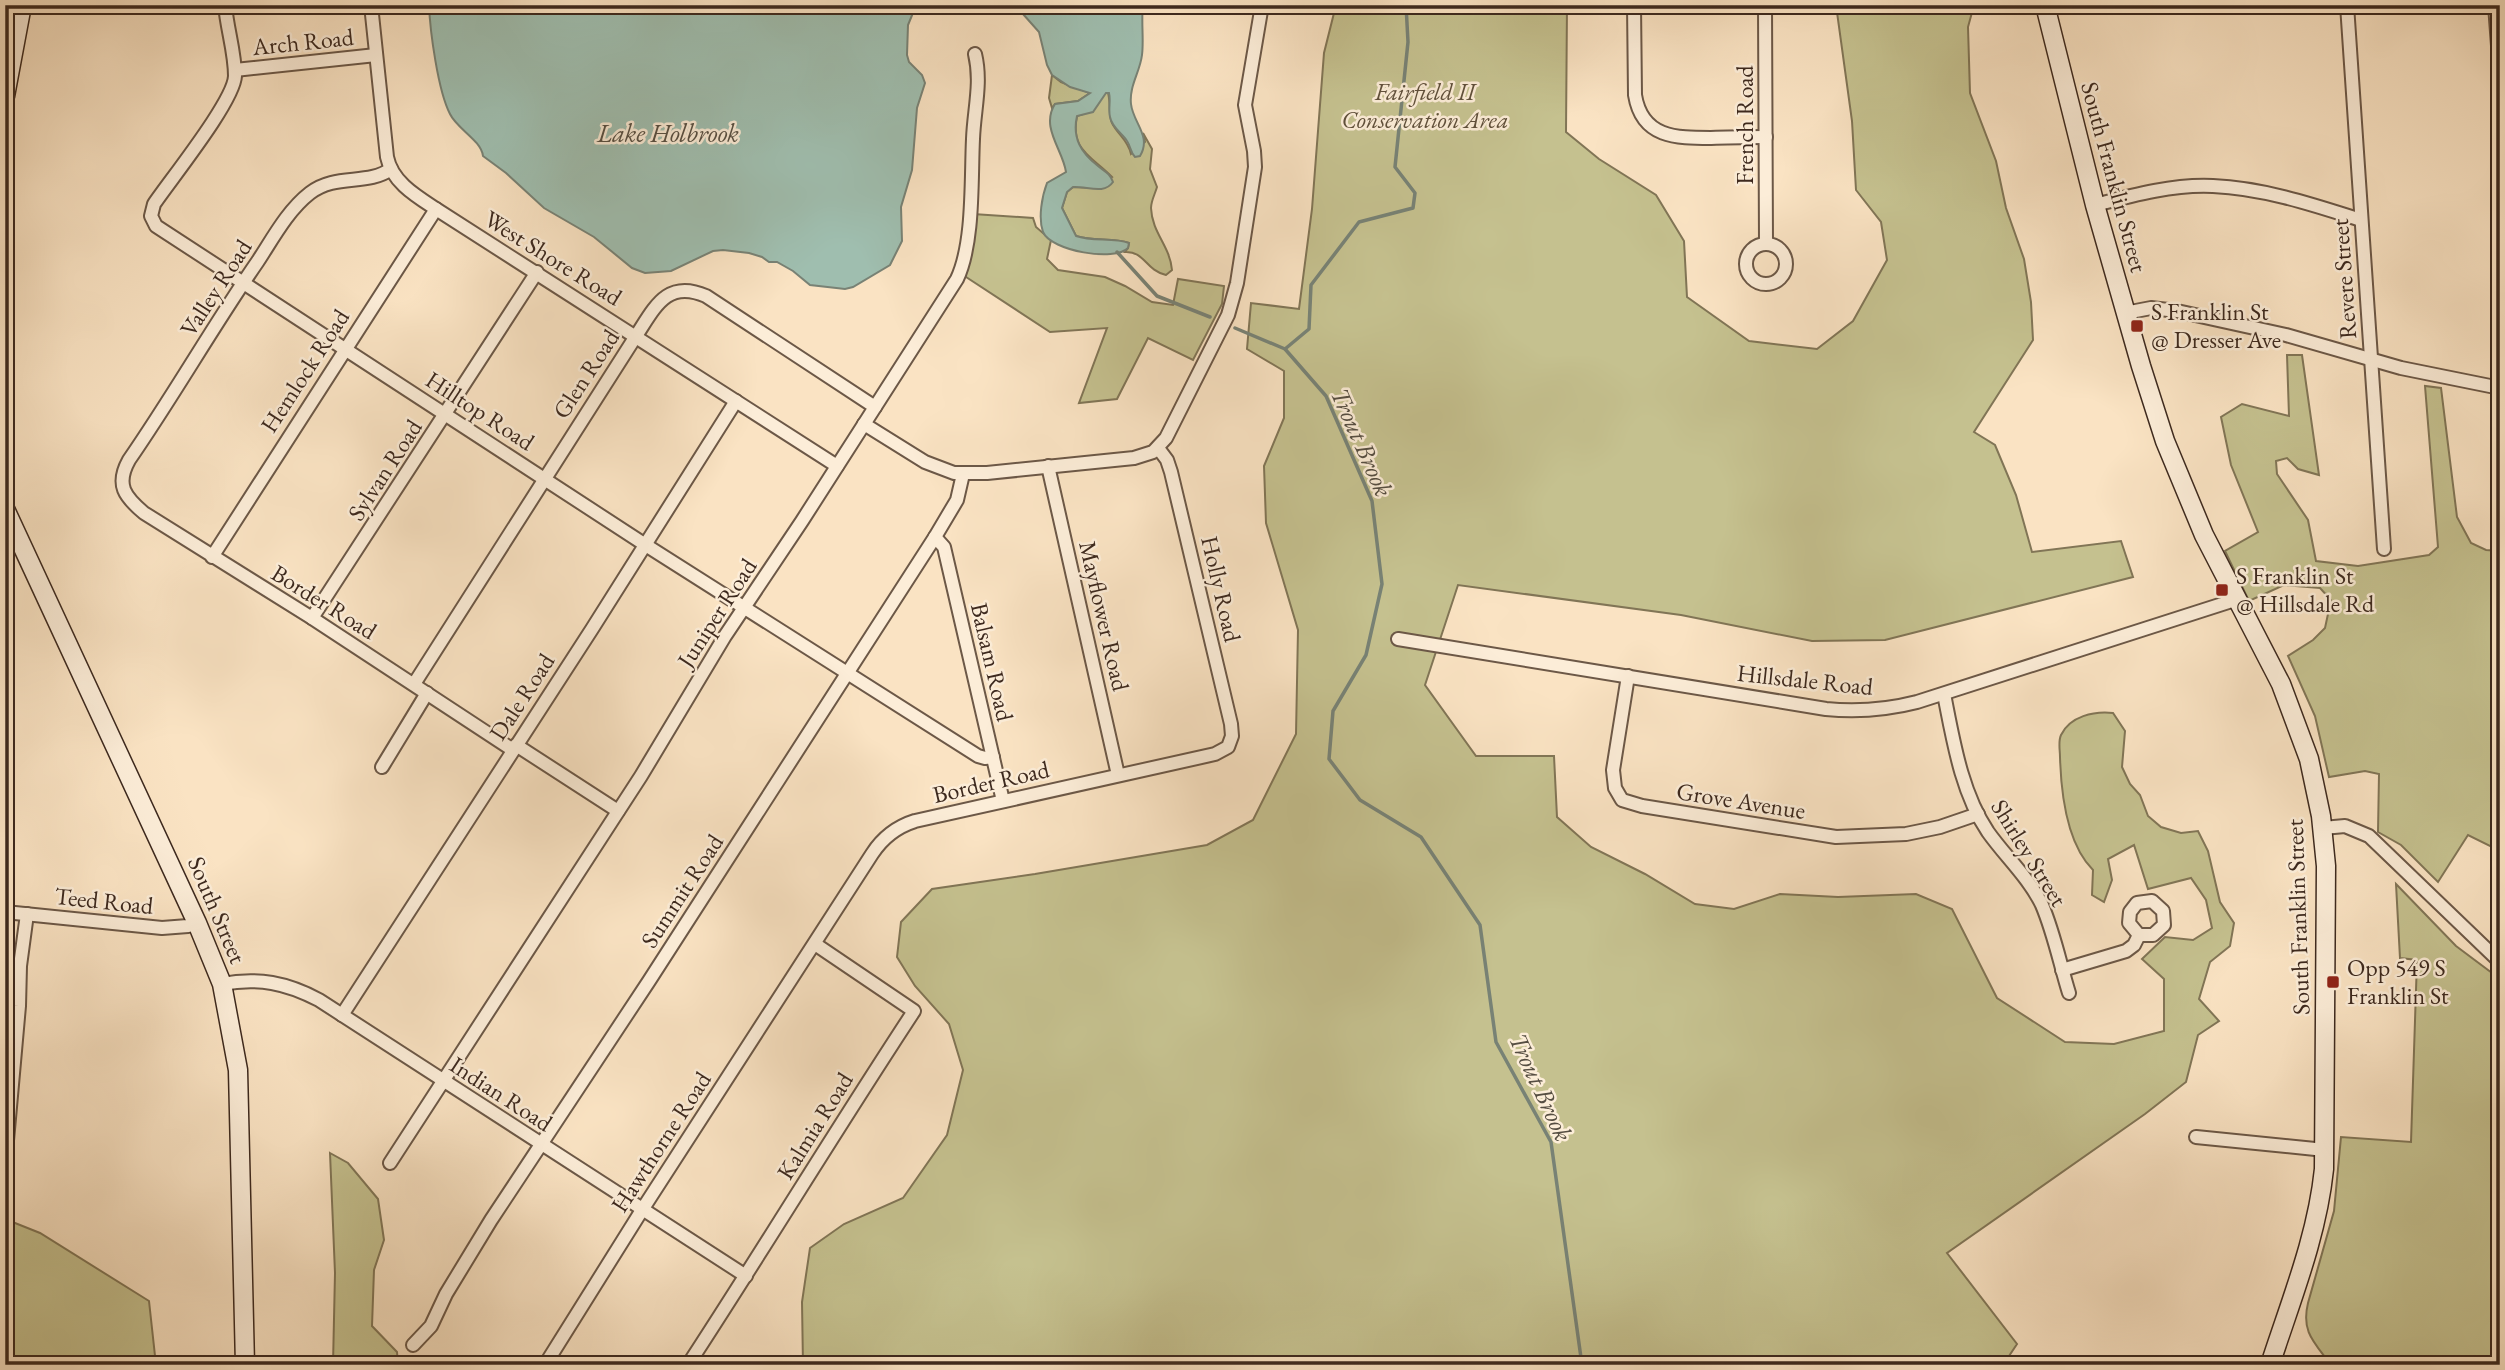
<svg xmlns="http://www.w3.org/2000/svg" width="2505" height="1370" font-family="'EB Garamond',serif">
  <rect width="100%" height="100%" fill="#fae3c3"/>
  <filter id="stains"><feTurbulence type="fractalNoise" baseFrequency=".00286" numOctaves="4"/><feColorMatrix values="0 0 0 0 .2 0 0 0 0 .09 0 0 0 0 .02 0 0 0 .5 -.17"/></filter>
  <radialGradient id="worn" r=".72"><stop offset=".6" stop-color="#630" stop-opacity="0"/><stop offset="1" stop-color="#630" stop-opacity=".3"/></radialGradient>
  <g fill="#c5c18f" stroke="#817556" stroke-width="2">
    <path d="M1336 5H1567L1566 132 1599 159 1656 195 1684 241 1687 297 1749 341 1817 349 1853 321 1887 260 1881 222 1856 190 1852 121 1836 5H1974L1968 27 1970 93 1996 161 2006 208 2024 259 2031 302 2033 340 1974 432 1995 445 2016 495 2032 552 2121 541 2133 577 1885 640 1812 641 1681 615 1458 585 1425 685 1476 756H1554L1557 817 1591 847 1645 874 1695 904 1734 909 1780 894 1838 897 1916 894 1952 909 1997 998 2065 1042 2114 1044 2164 1031V979L2142 959 2165 937 2193 940 2212 928 2206 900 2191 878 2148 889 2134 845 2108 859 2112 880 2104 902 2092 895 2093 870C2067 844 2061 792 2060 757 2060 750 2058 741 2061 735 2070 716 2094 711 2113 713L2125 731 2122 767 2130 784 2140 795 2148 816 2161 827 2181 833 2198 831 2208 851 2220 902 2234 923 2230 946 2210 962 2199 999 2219 1021 2198 1035 2186 1082 2145 1114 1947 1253 2017 1344 2003 1365H803L802 1302 810 1248 844 1224 903 1198 947 1135 963 1070 949 1024 915 986 897 957 901 922 932 889 1035 874 1207 845 1253 820 1296 734 1298 630 1266 523 1264 466 1284 418V371L1247 349 1251 303 1299 309 1312 209 1324 53Z"/>
    <path d="M1052 75 1061 82 1090 93 1078 101 1055 104 1052 108 1049 98Z"/>
    <path d="M1106 92 1108 93C1111 103 1108 114 1112 123 1118 135 1128 140 1131 154L1145 142 1143 133 1152 149 1150 169 1157 187C1155 194 1151 201 1151 208 1152 233 1170 246 1172 270L1166 275C1145 270 1145 251 1125 252L1128 248 1129 243C1113 237 1093 242 1076 236L1062 208 1067 192 1073 187 1093 188 1112 177C1092 156 1070 151 1077 116L1083 114Z"/>
    <path d="M973 214 1033 218 1036 227 1051 240 1047 259 1058 270 1105 277 1125 286 1152 302 1173 305 1178 279 1224 286 1222 304 1193 360 1148 338 1117 399 1079 403 1107 328 1050 332 963 275 969 265Z"/>
    <path d="M2287 355H2302L2319 475 2298 469 2287 458 2276 461 2277 474 2308 520 2316 561 2358 566 2429 555 2438 547 2425 386 2441 388 2457 517 2471 543 2486 550 2500 551V851L2468 835 2438 882 2401 845 2378 832 2379 774 2365 771 2329 777 2315 716 2288 656 2313 640 2325 628 2331 600 2320 588 2284 585 2249 601 2225 551 2258 532 2231 465 2221 417 2242 404 2289 416Z"/>
    <path d="M2396 884 2456 946 2500 979V1365H2331C2314 1342 2301 1332 2308 1303L2334 1211 2341 1137 2411 1142 2417 960 2400 958Z"/>
    <path d="M330 1153 348 1163 378 1199 384 1240 374 1270 372 1326 397 1352 398 1365H333L335 1273Z"/>
    <path d="M5 1219 40 1233 149 1301 156 1365H5Z"/>
  </g>
  <g fill="#9fbeaf" stroke="#788275" stroke-width="2">
    <path d="M429 5H919L915 8 908 25 907 55 909 62 922 75 925 83 917 108 912 170 901 207 902 241 890 265 853 287 845 289 810 285 793 271 777 262H769L762 257 749 253 723 250 713 251 671 271 645 273 632 268 594 237 544 208 506 173 483 156C481 140 457 129 450 114 438 91 430 31 429 5Z"/>
    <path d="M1015 5H1143C1141 22 1144 39 1142 55 1140 72 1129 86 1131 104 1133 123 1152 136 1140 156L1135 157C1130 152 1131 147 1127 141 1122 133 1112 128 1110 117 1108 109 1111 101 1109 93H1106L1093 112 1077 116C1072 138 1081 153 1098 166 1104 171 1110 173 1113 182 1104 195 1087 186 1073 187L1067 192 1062 208 1076 236C1093 242 1113 237 1129 243L1128 248C1115 262 1051 251 1043 232 1038 218 1042 196 1047 183L1066 172C1063 150 1040 127 1055 104L1078 101 1090 93 1070 87 1052 75 1047 65 1039 32Z"/>
  </g>
  <g fill="none" stroke-linecap="round" stroke-linejoin="round">
    <g stroke="#788275" stroke-width="3.5">
      <path d="M1117 252 1157 296 1210 317"/>
      <path d="M1235 328 1285 349 1326 396 1372 501 1382 584 1366 655 1333 711 1329 759 1360 800 1421 837 1480 925 1496 1042 1551 1142 1582 1365"/>
      <path d="M1285 349 1309 329 1311 285 1359 222 1413 208 1415 193 1395 167 1408 42 1406 5"/>
    </g>
    <g stroke="#6c5847" stroke-width="16">
      <g id="minor">
        <path d="M225 5C227 29 235 52 235 76 234 101 171 179 154 204L151 216 156 226 644 544 978 756 985 758 993 757"/>
        <path d="M371 5 387 157C392 182 416 196 436 209L837 466"/>
        <path d="M1634 5 1635 95C1642 138 1676 138 1711 138 1730 137 1748 137 1766 137"/>
        <path d="M1765 5 1766 244"/>
        <path d="M2347 5 2384 549"/>
        <path d="M2495 5 2500 73"/>
        <path d="M235 70 376 55"/>
        <path d="M391 169C367 186 336 173 310 193 288 210 273 238 258 261 213 326 174 395 129 460 115 485 125 497 144 513L312 618 513 750"/>
        <path d="M2095 205C2133 195 2174 184 2213 186 2263 188 2314 205 2361 220"/>
        <circle cx="1766" cy="264" r="20"/>
        <path d="M2125 313 2151 308 2177 311 2286 335 2401 368 2500 388"/>
        <path d="M864 424 925 462 954 473H987L1134 458 1153 452 1166 438 1228 315 1237 283 1255 167 1254 151 1245 105 1262 5"/>
        <path d="M1048 466 1118 775"/>
        <path d="M935 537 944 547 1003 801"/>
        <path d="M212 557 436 209"/>
        <path d="M312 618 537 272"/>
        <path d="M1398 639 1826 709C1858 712 1886 710 1917 702L2238 599"/>
        <path d="M1628 676 1613 770 1615 788 1622 800 1642 806 1836 837 1906 834 1940 827 1978 814"/>
        <path d="M414 684 636 336C655 307 667 279 706 296L875 407"/>
        <path d="M1944 694C1953 739 1961 792 1988 832 2005 856 2029 878 2042 905 2054 933 2060 964 2069 993"/>
        <path d="M516 745 618 811"/>
        <path d="M382 767 427 693"/>
        <path d="M2323 828 2345 826 2369 836 2500 962"/>
        <path d="M5 912 162 928 188 926 197 923"/>
        <path d="M2062 970 2126 951 2134 945 2139 935 2129 923 2130 912 2137 903 2152 901 2163 911 2164 925 2153 935H2139"/>
        <path d="M222 984C258 977 287 983 319 1000L746 1276"/>
        <path d="M342 1015 592 629 736 401"/>
        <path d="M2196 1137 2325 1150"/>
        <path d="M5 1163 19 1006 20 966 27 914"/>
        <path d="M390 1163 641 776 725 636 802 521 957 279C974 243 971 180 973 139 974 110 982 83 975 54"/>
        <path d="M413 1345 431 1326 446 1294 491 1220 649 981 935 537 957 500 963 474"/>
        <path d="M545 1365 642 1210 872 854C883 837 896 827 915 821L1215 754 1228 747 1232 736 1231 724 1171 472 1167 460 1158 448"/>
        <path d="M688 1365C765 1247 837 1128 914 1011L815 944"/>
      </g>
    </g>
    <g stroke="#3d291e" stroke-width="21">
      <g id="secondary">
        <path d="M2045 5 2095 205 2141 366 2165 441 2204 535 2281 684 2309 759 2321 816 2326 866 2324 1169C2317 1237 2291 1300 2270 1365"/>
        <path d="M5 96 22 5"/>
        <path d="M5 509 197 923 222 984 238 1070 245 1365"/>
      </g>
    </g>
    <use href="#minor" stroke="#fcedd8" stroke-width="12"/>
    <use href="#secondary" stroke="#fcedd8" stroke-width="18"/>
  </g>
  <g fill="#8f2418" stroke="#fcedd8" stroke-width="2.5">
    <rect x="2130" y="319" width="14" height="14" rx="3.5"/>
    <rect x="2215" y="583" width="14" height="14" rx="3.5"/>
    <rect x="2326" y="975" width="14" height="14" rx="3.5"/>
  </g>
  <g text-anchor="middle" stroke-width="5" stroke-linejoin="round" paint-order="stroke">
    <g font-size="24" fill="#3d291e" stroke="#fcedd8">
      <text transform="translate(303 42) rotate(-6)" y="8">Arch Road</text>
      <text transform="translate(1745 125) rotate(-90)" y="8">French Road</text>
      <text transform="translate(2114 177) rotate(75)" y="8">South Franklin Street</text>
      <text transform="translate(553 258) rotate(32)" y="8">West Shore Road</text>
      <text transform="translate(2344 279) rotate(-94)" y="8">Revere Street</text>
      <text transform="translate(216 288) rotate(-57)" y="8">Valley Road</text>
      <text transform="translate(305 371) rotate(-57)" y="8">Hemlock Road</text>
      <text transform="translate(586 374) rotate(-57)" y="8">Glen Road</text>
      <text transform="translate(480 411) rotate(33)" y="8">Hilltop Road</text>
      <text transform="translate(385 470) rotate(-57)" y="8">Sylvan Road</text>
      <text transform="translate(1221 589) rotate(77)" y="8">Holly Road</text>
      <text transform="translate(324 602) rotate(32)" y="8">Border Road</text>
      <text transform="translate(717 613) rotate(-57)" y="8">Juniper Road</text>
      <text transform="translate(1104 616) rotate(77)" y="8">Mayflower Road</text>
      <text transform="translate(992 662) rotate(77)" y="8">Balsam Road</text>
      <text transform="translate(1805 680) rotate(6)" y="8">Hillsdale Road</text>
      <text transform="translate(522 697) rotate(-57)" y="8">Dale Road</text>
      <text transform="translate(991 782) rotate(-13)" y="8">Border Road</text>
      <text transform="translate(1741 801) rotate(9)" y="8">Grove Avenue</text>
      <text transform="translate(2029 853) rotate(58)" y="8">Shirley Street</text>
      <text transform="translate(682 891) rotate(-57)" y="8">Summit Road</text>
      <text transform="translate(104 901) rotate(6)" y="8">Teed Road</text>
      <text transform="translate(217 910) rotate(67)" y="8">South Street</text>
      <text transform="translate(2298 917) rotate(-92)" y="8">South Franklin Street</text>
      <text transform="translate(501 1094) rotate(33)" y="8">Indian Road</text>
      <text transform="translate(815 1126) rotate(-58)" y="8">Kalmia Road</text>
      <text transform="translate(661 1142) rotate(-57)" y="8">Hawthorne Road</text>
    </g>
    <g font-size="24" font-style="italic" fill="#5f4f3a" stroke="#fcedd8">
      <text x="1425" y="100">Fairfield II<tspan x="1425" dy="28">Conservation Area</tspan></text>
    </g>
    <g font-size="24" fill="#3d291e" stroke="#fcedd8" text-anchor="start">
      <text x="2151" y="320">S Franklin St<tspan x="2151" dy="28">@ Dresser Ave</tspan></text>
      <text x="2236" y="584">S Franklin St<tspan x="2236" dy="28">@ Hillsdale Rd</tspan></text>
      <text x="2347" y="976">Opp 549 S<tspan x="2347" dy="28">Franklin St</tspan></text>
    </g>
    <g font-size="26" font-style="italic" fill="#564e42" stroke="#fcedd8">
      <text x="668" y="142">Lake Holbrook</text>
      <text transform="translate(1362 442) rotate(66)" y="9">Trout Brook</text>
      <text transform="translate(1541 1087) rotate(65)" y="9">Trout Brook</text>
    </g>
  </g>
  <rect width="2505" height="1370" fill="none" stroke="#fae3c3" stroke-width="28"/>
  <rect x="7" y="7" width="2491" height="1356" fill="none" stroke="#3d291e" stroke-width="3.5"/>
  <rect x="14" y="14" width="2477" height="1342" fill="none" stroke="#3d291e" stroke-width="2"/>
  <rect width="100%" height="100%" filter="url(#stains)"/>
  <rect width="100%" height="100%" fill="url(#worn)"/>
</svg>
